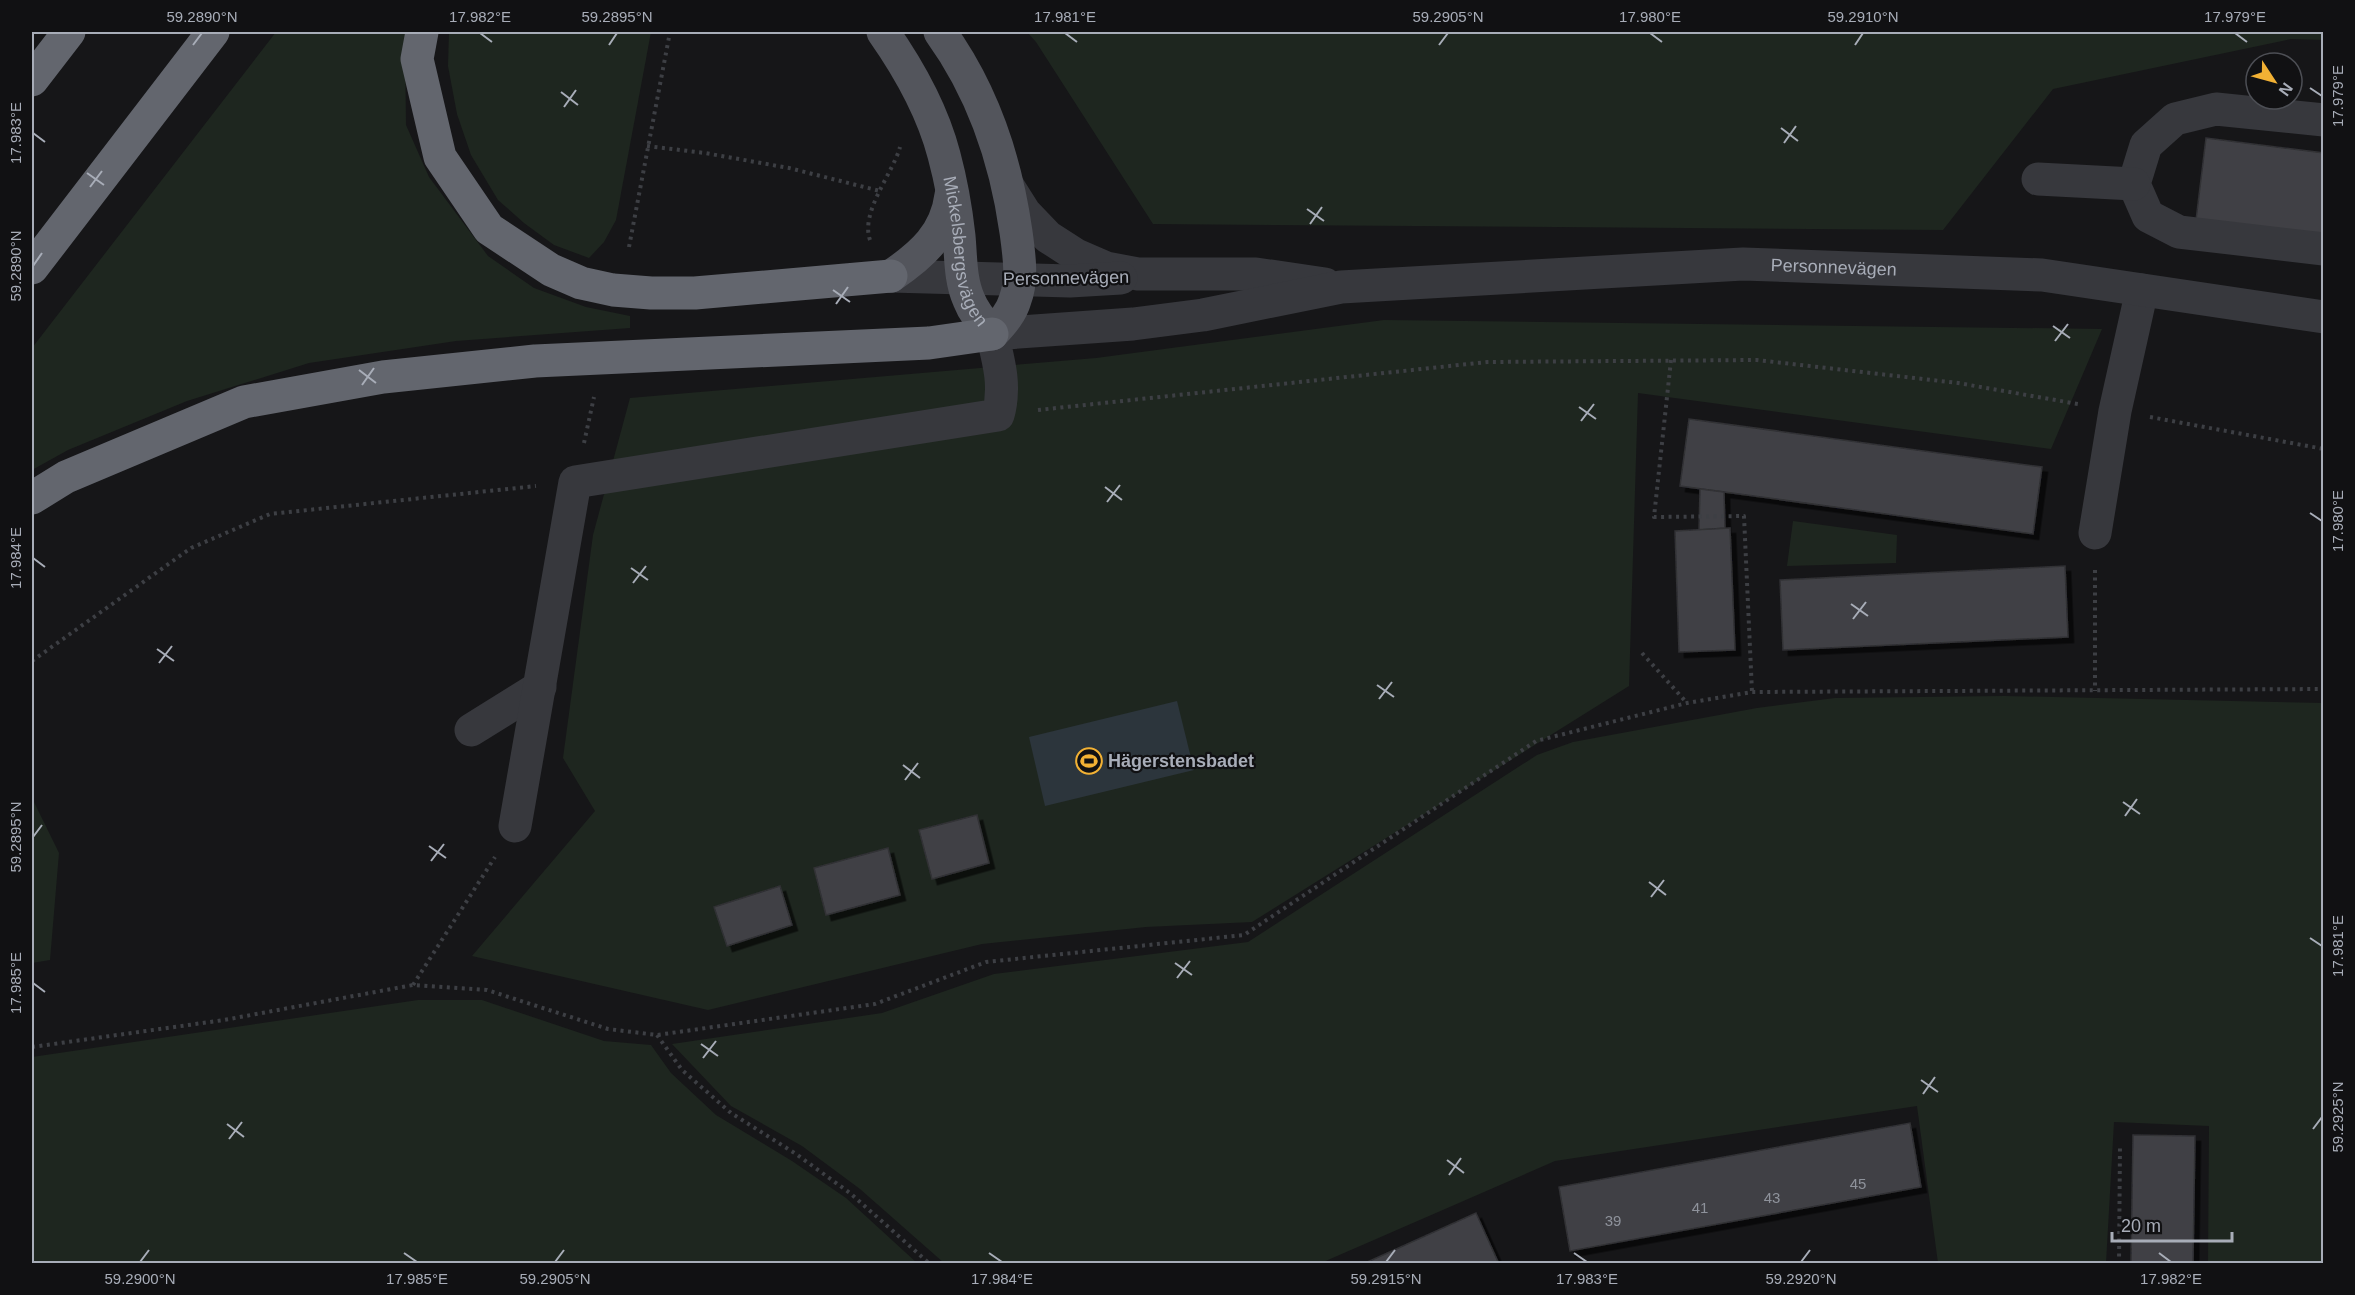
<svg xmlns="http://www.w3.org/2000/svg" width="2355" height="1295" font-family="Helvetica,sans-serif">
  <defs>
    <filter id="shadow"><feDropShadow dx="5.5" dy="5.5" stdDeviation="0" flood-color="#0009"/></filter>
  </defs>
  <rect width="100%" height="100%" fill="#161618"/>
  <g fill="#1e261f">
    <path d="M276 32H407L405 46 406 125 429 177 488 256 534 288 586 307 630 316V328L456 341 309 363 187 401 68 450 32 470V348Z"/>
    <path d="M449 32H651L616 220 604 242 589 258 554 245 524 223 498 200 471 155 457 114 448 66Z"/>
    <path d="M1027 32H2323L2324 40 2291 39 2053 89 1943 230 1153 224 1036 42Z"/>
    <path d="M1384 320 2102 329 2051 449 1638 393 1629 686 1252 922 1146 927 982 944 708 1010 472 956 595 811 563 758 593 535 630 398 1096 358Z"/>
    <path d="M1793 521 1897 535 1896 563 1787 566Z"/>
    <path d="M2005 696 2323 703V1263H2208L2209 1126 2114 1122 2106 1263H1938L1917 1106 1555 1161 1321 1263H944L860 1189 802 1146 731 1106 672 1044 882 1013 994 974 1248 942 1537 755 1573 742 1757 708 1835 698Z"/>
    <path d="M32 798 59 853 50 960 32 963Z"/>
    <path d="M418 1000H482L604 1041 651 1045 671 1073 716 1115 792 1161 846 1198 917 1263H32V1057Z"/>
  </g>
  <path fill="#2c353c" d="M1177 701 1194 770 1045 806 1029 737Z"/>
  <g fill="#404145" stroke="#303034" stroke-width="1.5" filter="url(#shadow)">
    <path d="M2206 138 2324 153V235L2196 220Z"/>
    <path d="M1689 419 2042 467 2033 534 1680 486Z"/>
    <path d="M1700 489 1724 492 1725 528 1699 530Z"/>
    <path d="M1730 528 1735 650 1679 652 1675 531Z"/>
    <path d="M2065 566 2068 637 1783 650 1780 580Z"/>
    <path d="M977 815 989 863 932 879 919 830Z"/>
    <path d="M888 848 900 895 826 915 814 868Z"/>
    <path d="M780 886 792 925 727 946 714 907Z"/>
    <path d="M1910 1123 1921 1187 1570 1251 1559 1187Z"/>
    <path d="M2133 1135 2195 1136 2193 1264H2131Z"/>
    <path d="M1476 1213 1499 1264H1363Z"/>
  </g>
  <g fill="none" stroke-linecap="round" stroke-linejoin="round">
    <g stroke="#3d3f44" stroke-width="4" stroke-dasharray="3 4.5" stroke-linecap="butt">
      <path d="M647 146 705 153 789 168 880 191"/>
      <path d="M870 240C860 212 893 173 900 147"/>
      <path d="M629 247 670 32"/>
      <path d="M1671 360 1654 517 1744 516 1752 692"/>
      <path d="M1038 410 1487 362 1757 360 1958 383 2078 404"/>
      <path d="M2150 417 2324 449"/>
      <path d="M584 443 594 397"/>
      <path d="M2095 570V691"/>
      <path d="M1642 653 1687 703"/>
      <path d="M32 661 191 548 270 514 536 486"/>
      <path d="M413 985 495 857"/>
      <path d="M657 1035 682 1070 731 1113 796 1154 850 1193 930 1264"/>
      <path d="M32 1047 224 1020 413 985 487 990 608 1029 657 1035 875 1004 986 962 1244 935 1536 741 1687 703 1752 692 2324 689"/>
      <path d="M2119 1264 2120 1144"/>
    </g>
    <g stroke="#37383d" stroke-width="33">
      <path d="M2324 120 2216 109 2175 119 2146 145 2134 184 2148 216 2179 232 2324 249"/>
      <path d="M2038 179 2134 184"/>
      <path d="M1008 186 1025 213 1048 237 1076 255 1106 268 1138 274H1256L1325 284"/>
      <path d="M891 276 1070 281 1121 278"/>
      <path d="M2095 533 2115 411 2142 290"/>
      <path d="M471 730 540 687"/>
      <path id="s1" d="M515 826 575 482 998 415C1006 387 999 362 992 334L1133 324 1203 315 1341 287 1743 264 2042 275 2324 317"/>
    </g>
    <g stroke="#53555c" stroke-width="33">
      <path id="s2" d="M883 32C909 69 932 109 944 155 951 181 956 209 959 236 961 257 960 280 969 300 974 313 983 323 992 334 1001 324 1011 314 1015 300 1023 279 1019 254 1016 232 1006 161 982 90 940 32"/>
      <path d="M891 276C922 255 946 234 951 195"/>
    </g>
    <g stroke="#63666e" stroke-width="33">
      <path d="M422 32 417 59 440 157 489 229 551 270 581 283 613 290 651 293H695L891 276"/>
      <path d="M32 80 69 32"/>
      <path d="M32 268 213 32"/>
      <path d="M32 498 66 477 244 402 383 377 535 361 929 343 992 334"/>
    </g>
  </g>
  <path fill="none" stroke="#a8adb8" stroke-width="2" d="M480 33 492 42M1065 33 1077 42M1650 33 1662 42M2235 33 2247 42M193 45 202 33M609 45 617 33M1439 45 1448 33M1855 45 1863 33M2310 88 2322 96M561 92 578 105M564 107 576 90M1781 128 1798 141M33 133 45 142M1784 143 1796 126M87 173 104 185M90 187 102 171M1307 209 1324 221M1310 224 1322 207M33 266 42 253M833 290 850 302M836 304 848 287M2053 326 2070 338M2055 341 2068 324M359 370 376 383M362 385 374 368M1579 407 1596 419M1581 421 1594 404M1105 487 1122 500M1107 502 1120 485M2310 513 2322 521M33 558 45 567M631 568 648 580M633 583 646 566M1851 604 1868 616M1853 619 1866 602M157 649 174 661M159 663 172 646M1377 685 1394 697M1379 699 1392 682M903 765 920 778M905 780 918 763M2123 802 2140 814M2125 816 2137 799M33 837 42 825M429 846 446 858M431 861 444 844M1649 882 1666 895M1651 897 1664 880M2310 938 2322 946M1175 963 1192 975M1177 978 1190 961M33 983 45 992M701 1044 718 1056M703 1058 716 1041M1921 1080 1938 1092M1923 1094 1935 1077M227 1124 244 1137M2313 1129 2322 1117M229 1139 242 1122M1447 1160 1464 1173M1449 1175 1461 1158M404 1253 417 1262M989 1253 1002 1262M1574 1253 1587 1262M2159 1253 2171 1262M140 1262 149 1250M555 1262 564 1250M1386 1262 1395 1250M1801 1262 1810 1250"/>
  <defs>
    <g id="stadium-ring" transform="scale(1.35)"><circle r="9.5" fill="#111113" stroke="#f2b134" stroke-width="1.5"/><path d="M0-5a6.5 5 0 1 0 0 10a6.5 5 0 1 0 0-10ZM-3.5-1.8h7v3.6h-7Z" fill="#f2b134"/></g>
  </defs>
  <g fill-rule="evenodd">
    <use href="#stadium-ring" x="1089" y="761"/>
  </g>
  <g text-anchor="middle" stroke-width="4.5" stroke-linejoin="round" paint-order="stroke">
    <g font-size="15" fill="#8e929b">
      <text x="1858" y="1189">45</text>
      <text x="1772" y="1203">43</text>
      <text x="1700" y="1213">41</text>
      <text x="1613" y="1226">39</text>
    </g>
    <g font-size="18" fill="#a8adb8" stroke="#111113">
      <text dy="6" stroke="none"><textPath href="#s2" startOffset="237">Mickelsbergsvägen</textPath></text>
      <text dy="6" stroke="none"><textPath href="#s1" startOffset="1706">Personnevägen</textPath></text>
      <text transform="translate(1066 278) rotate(-1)" y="6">Personnevägen</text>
    </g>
    <g font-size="18" font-weight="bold" fill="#a8adb8" stroke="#111113" text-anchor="start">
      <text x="1108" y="767">Hägerstensbadet</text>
    </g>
  </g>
  <rect width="2355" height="1295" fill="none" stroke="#111113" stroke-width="66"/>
  <g transform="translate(2274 81) rotate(126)"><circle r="28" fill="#111113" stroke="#4d4f55" stroke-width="1.5"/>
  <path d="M0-4.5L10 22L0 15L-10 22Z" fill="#f2b134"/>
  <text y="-9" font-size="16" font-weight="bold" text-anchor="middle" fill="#a8adb8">N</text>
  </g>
  <path d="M2112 1232v9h120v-9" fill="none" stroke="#a8adb8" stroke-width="3"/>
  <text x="2121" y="1232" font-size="18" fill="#a8adb8" stroke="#111113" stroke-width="4.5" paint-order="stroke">20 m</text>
  <rect x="33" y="33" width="2289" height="1229" fill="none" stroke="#a8adb8" stroke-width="2"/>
  <g font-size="15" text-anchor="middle" fill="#a8adb8">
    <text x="202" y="22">59.2890°N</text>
    <text x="480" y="22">17.982°E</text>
    <text x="617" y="22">59.2895°N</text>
    <text x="1065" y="22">17.981°E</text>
    <text x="1448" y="22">59.2905°N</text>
    <text x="1650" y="22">17.980°E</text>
    <text x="1863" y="22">59.2910°N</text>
    <text x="2235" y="22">17.979°E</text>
    <text transform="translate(2338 96) rotate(-90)" y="5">17.979°E</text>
    <text transform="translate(16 133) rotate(-90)" y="5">17.983°E</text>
    <text transform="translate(16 266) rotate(-90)" y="5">59.2890°N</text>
    <text transform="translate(2338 521) rotate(-90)" y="5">17.980°E</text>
    <text transform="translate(16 558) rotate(-90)" y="5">17.984°E</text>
    <text transform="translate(16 837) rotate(-90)" y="5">59.2895°N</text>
    <text transform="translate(2338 946) rotate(-90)" y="5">17.981°E</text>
    <text transform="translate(16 983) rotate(-90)" y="5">17.985°E</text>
    <text transform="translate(2338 1117) rotate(-90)" y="5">59.2925°N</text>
    <text x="140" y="1284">59.2900°N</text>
    <text x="417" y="1284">17.985°E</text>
    <text x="555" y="1284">59.2905°N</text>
    <text x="1002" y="1284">17.984°E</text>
    <text x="1386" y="1284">59.2915°N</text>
    <text x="1587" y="1284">17.983°E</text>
    <text x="1801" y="1284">59.2920°N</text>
    <text x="2171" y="1284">17.982°E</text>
  </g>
</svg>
